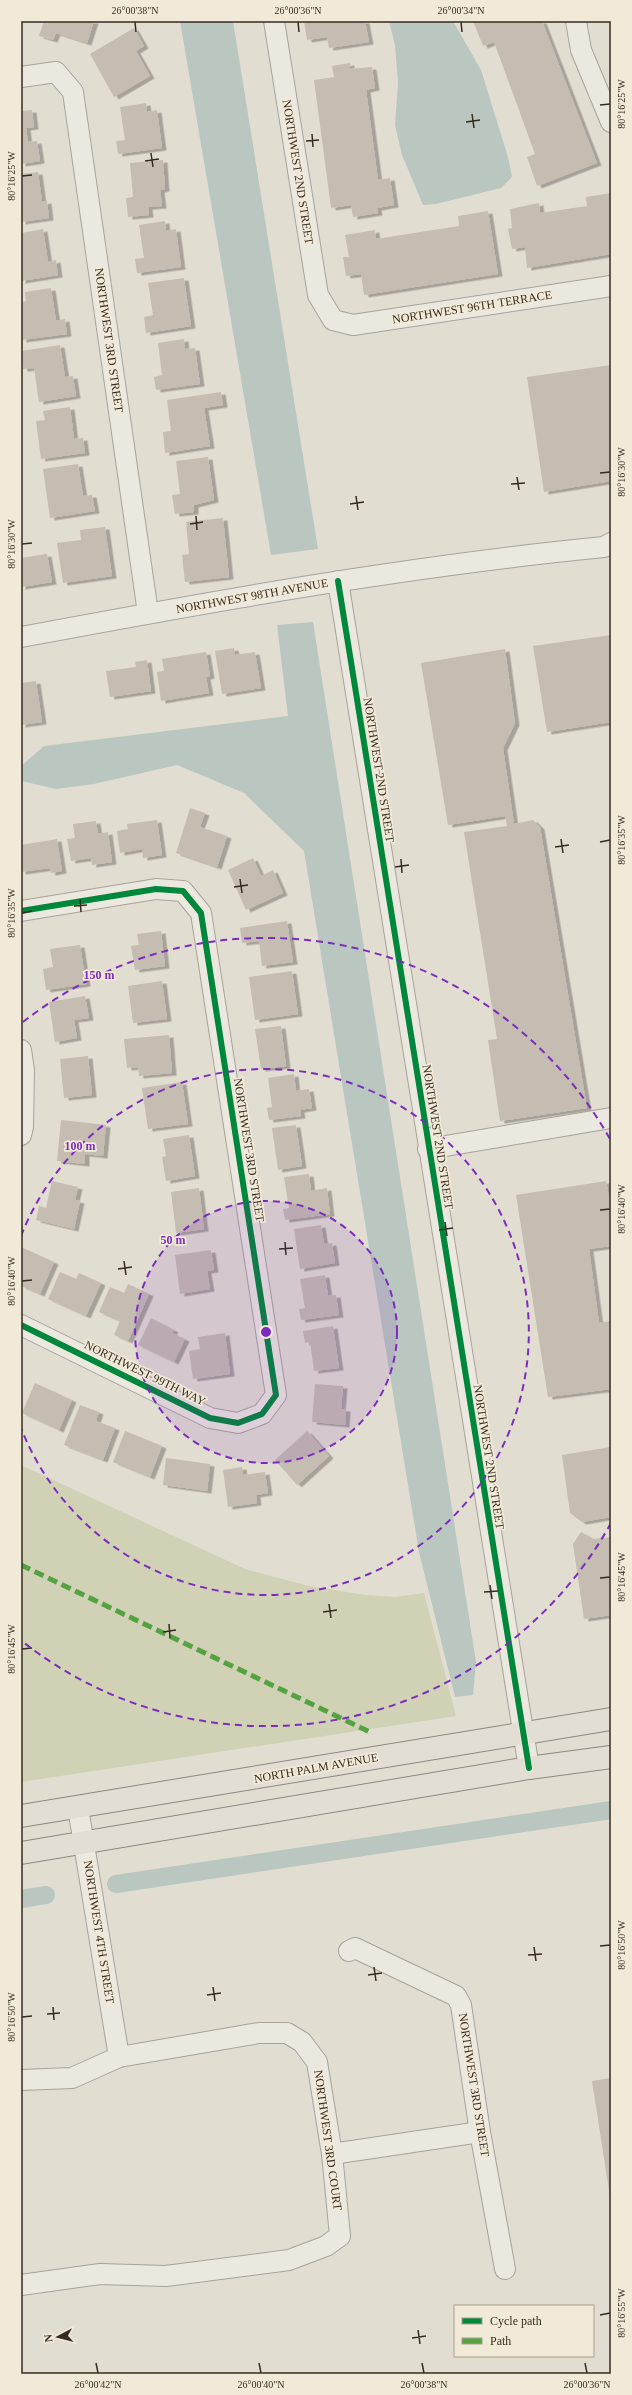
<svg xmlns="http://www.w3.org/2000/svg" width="632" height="2395" font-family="Georgia,serif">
  <defs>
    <filter id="shadow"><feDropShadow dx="4.5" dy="2.5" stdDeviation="0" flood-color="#0004"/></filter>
  </defs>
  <rect width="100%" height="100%" fill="#e2ddd1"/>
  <path fill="#d0d1b5" d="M21 1465 245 1569 309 1586 366 1595 395 1597 424 1593 456 1716 21 1782Z"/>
  <g fill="#bac7c0">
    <path d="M180 21H233L318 549 271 555Z"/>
    <path d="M389 21H453L481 70 508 157 512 177 501 188 436 204 423 205 402 155 395 125 398 83 395 45Z"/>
    <path d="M313 622 476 1662 473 1695 455 1697 419 1552 304 851 244 793 177 765 94 784 56 789 21 781V766L44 746 288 716 277 625Z"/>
  </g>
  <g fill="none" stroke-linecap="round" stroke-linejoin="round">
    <g stroke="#bac7c0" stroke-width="18">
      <path d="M116 1884 611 1810"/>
      <path d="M21 1899 46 1895"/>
    </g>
  </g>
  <g fill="#c5bcb2" filter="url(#shadow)">
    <path d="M44 21H94L87 43 56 33 53 40 39 36Z"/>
    <path d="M304 21H365L369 42 329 48 327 37 307 40Z"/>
    <path d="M473 21H542L597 163 537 186 527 157 535 154 494 42 483 46Z"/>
    <path d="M134 28 144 46 136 51 150 76 114 97 90 54Z"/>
    <path d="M350 63V69L372 67 375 88 366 90 378 180 390 178 394 205 377 208 378 213 353 217 351 205 331 208 314 80 334 77 332 66Z"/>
    <path d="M146 103 147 112 157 110 162 148 118 154 116 141 125 140 120 107Z"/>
    <path d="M32 110 34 127 26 128 28 142 37 141 40 161 21 164V111Z"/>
    <path d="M163 160 165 189 160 190 162 206 148 207 149 215 128 217 126 198 133 197 130 163Z"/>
    <path d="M38 172 42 202 47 201 49 218 21 222V174Z"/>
    <path d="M611 193V254L527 268 525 247 512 249 508 229 512 228 510 209 539 203 540 213 587 206 586 197Z"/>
    <path d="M488 211 498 274 364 295 361 274 346 276 343 257H349L345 235 375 230 376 239 459 226 458 216Z"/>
    <path d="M165 221 166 231 176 229 181 267 137 273 135 259 144 258 139 225Z"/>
    <path d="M43 229 48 262 56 260 58 275 21 281V233Z"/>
    <path d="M184 278 191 326 146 333 144 317 153 315 148 283Z"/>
    <path d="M51 288 56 321 65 319 67 334 22 340 21 302 26 301 25 292Z"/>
    <path d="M184 339 185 349 195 348 200 384 156 390 154 377 162 375 158 343Z"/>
    <path d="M60 345 65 377 73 376 76 396 39 402 34 368 23 369 21 351Z"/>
    <path d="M611 365V481L544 492 527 377Z"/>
    <path d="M221 392 223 405 204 408 210 446 165 453 163 432 171 431 167 400Z"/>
    <path d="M70 407 74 439 83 438 85 453 41 459 36 421 45 420 43 411Z"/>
    <path d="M208 457 214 500 194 505V512L175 514 172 495 180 494 176 461Z"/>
    <path d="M78 464 83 496 92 495 95 511 50 518 43 469Z"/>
    <path d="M223 518 229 577 185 582 182 555 189 554 186 522Z"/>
    <path d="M105 527 112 576 63 583 57 543 81 540 80 530Z"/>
    <path d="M47 554 52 582 21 587V558Z"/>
    <path d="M611 635V722L547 732 533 646Z"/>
    <path d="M234 648 235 655 255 652 261 688 222 694 215 651Z"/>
    <path d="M505 649 515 723 503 748 514 824 533 820 540 827 587 1108 500 1121 488 1040 497 1039 464 832 507 826 505 816 448 825 421 663Z"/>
    <path d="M206 652 210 676 206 677 209 693 161 701 157 672 164 671 162 659Z"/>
    <path d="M147 660 151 691 110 697 106 671 136 667 135 662Z"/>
    <path d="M36 681 42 722 21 725V683Z"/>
    <path d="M190 808 205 813 200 827 227 836 217 867 176 853Z"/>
    <path d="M157 820 162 855 143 858 142 849 120 853 117 831 128 829 127 824Z"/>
    <path d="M96 821 98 834 108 832 112 862 92 865 91 858 71 861 67 839 75 838 73 824Z"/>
    <path d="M57 839 62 871 51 873 50 868 21 872V845Z"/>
    <path d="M253 858 261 876 273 870 283 893 246 910 228 870Z"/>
    <path d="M287 921 293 962 262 966 259 941 242 943 240 928Z"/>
    <path d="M161 931 165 966 135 970 131 946 139 945 137 934Z"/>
    <path d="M80 945 86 984 46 990 43 969 53 967 50 949Z"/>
    <path d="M292 971 298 1014 255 1020 249 977Z"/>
    <path d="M162 981 167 1019 133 1023 128 986Z"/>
    <path d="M85 996 89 1018 74 1020 77 1038 55 1042 49 1002Z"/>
    <path d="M281 1026 286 1066 261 1069 255 1029Z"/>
    <path d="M169 1035 172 1073 139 1076 138 1067 127 1068 124 1039Z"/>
    <path d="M88 1056 92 1095 64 1098 60 1059Z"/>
    <path d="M294 1074 296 1091 309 1089 312 1108 300 1110 301 1116 269 1120 267 1108 272 1107 268 1078Z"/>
    <path d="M182 1082 188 1124 148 1129 142 1088Z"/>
    <path d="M61 1120 106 1125 103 1156 85 1154V1164L57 1161Z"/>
    <path d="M296 1125 302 1166 278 1170 272 1128Z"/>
    <path d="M189 1135 195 1176 166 1181 162 1157 166 1156 163 1139Z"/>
    <path d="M309 1174 311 1191 327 1188 330 1214 285 1220 283 1209 289 1208 284 1177Z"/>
    <path d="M52 1181 78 1187 75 1200 80 1201 74 1229 36 1220 39 1206 46 1208Z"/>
    <path d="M606 1181 611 1208V1246L589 1249 599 1323 611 1321V1389L548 1397 516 1195Z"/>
    <path d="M199 1188 204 1229 176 1233 171 1192Z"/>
    <path d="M321 1225 324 1244 332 1243 335 1263 300 1269 294 1229Z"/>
    <path d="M21 1247 54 1262 40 1294 21 1286Z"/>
    <path d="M211 1250 214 1270 207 1271 210 1289 180 1294 175 1255Z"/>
    <path d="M60 1272 76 1279 79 1273 101 1283 86 1316 48 1299Z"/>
    <path d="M325 1275 328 1296 336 1295 339 1315 301 1320 299 1309 305 1308 300 1279Z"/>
    <path d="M128 1284 149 1294 128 1341 114 1335 120 1321 99 1312 110 1287 124 1293Z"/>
    <path d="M151 1318 174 1330 172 1333 185 1339 174 1362 138 1345Z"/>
    <path d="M333 1326 339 1368 314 1371 310 1342 305 1343 303 1331Z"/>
    <path d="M225 1333 230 1374 193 1379 189 1351 200 1349 198 1337Z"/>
    <path d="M35 1383 72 1400 59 1430 22 1413Z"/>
    <path d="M315 1384 343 1386 341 1409H346L345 1425 312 1422Z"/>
    <path d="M80 1405 99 1412 96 1421 115 1428 103 1460 64 1445Z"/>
    <path d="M125 1431 162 1446 150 1477 113 1462Z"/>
    <path d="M307 1431 329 1456 297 1485 275 1460Z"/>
    <path d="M611 1447V1517L582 1522 570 1513 562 1455Z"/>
    <path d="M166 1458 210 1464 207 1491 163 1485Z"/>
    <path d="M242 1467 243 1475 265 1472 268 1493 256 1495 257 1503 228 1507 223 1470Z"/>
    <path d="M581 1532 593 1539 611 1537V1615L584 1619 573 1544Z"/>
    <path d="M611 2078V2197H610L592 2081Z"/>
  </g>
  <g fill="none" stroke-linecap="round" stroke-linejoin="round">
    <g stroke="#a8a299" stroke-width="22">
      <g id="minor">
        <path d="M274 21 318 295 333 320 353 325 611 286"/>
        <path d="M576 21 581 50 611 122"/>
        <path d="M21 77 56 72 73 92 148 613"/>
        <path d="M338 581 529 1768"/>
        <path d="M21 637C214 601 408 566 604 547L611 543"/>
        <path d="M21 911 156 889 183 891 201 913 276 1395 262 1414 238 1423 210 1418 21 1325"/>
        <path d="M21 1050 24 1070 23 1127 21 1135"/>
        <path d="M428 1149 611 1118"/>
        <path d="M78 1808 119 2057"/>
        <path d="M349 1951 355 1948 456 1996 461 2005 480 2132 505 2269"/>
        <path d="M21 2080 72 2078 119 2057 259 2033H287L302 2042 317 2062 332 2154 340 2236 326 2246 289 2260 166 2276 100 2274 21 2285"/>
        <path d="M332 2154 480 2132"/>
      </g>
    </g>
    <g stroke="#8e8880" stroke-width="24">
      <g id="major">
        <path d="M21 1816 611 1719"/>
        <path d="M21 1853 529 1768 611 1757"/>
      </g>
    </g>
    <use href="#minor" stroke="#ebe8e0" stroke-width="20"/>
    <use href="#major" stroke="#e2ded4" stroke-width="22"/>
    <path stroke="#53a441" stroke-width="5" stroke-dasharray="10 5" stroke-linecap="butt" d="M21 1565 372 1733"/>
    <g stroke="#f2ead8" stroke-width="8">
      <g id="cycleway">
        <path d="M338 581 529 1768"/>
        <path d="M21 911 156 889 183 891 201 913 276 1395 262 1414 238 1423 210 1418 21 1325"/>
      </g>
    </g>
    <use href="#cycleway" stroke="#00873e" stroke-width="6"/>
  </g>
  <path fill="none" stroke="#362b21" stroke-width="1.5" d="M135 22 136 32M298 22 299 32M461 22 462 32M600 105 610 104M472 114 474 128M466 122 480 120M312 134 313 147M306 141 319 140M151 153 153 167M145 161 159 159M22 176 32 175M600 473 610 472M517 477 519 490M511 484 525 483M356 496 358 510M350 504 364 502M196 516 197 530M190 524 203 522M22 544 32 543M561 839 563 853M600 842 610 840M555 847 569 845M401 859 402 873M395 867 409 865M240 879 242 893M234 887 248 885M80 899 81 912M74 906 87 905M22 913 32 911M600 1210 610 1209M445 1222 447 1236M439 1230 453 1228M285 1242 286 1255M279 1249 293 1248M124 1261 126 1275M118 1269 132 1267M22 1281 32 1280M600 1578 610 1577M490 1585 492 1599M484 1592 498 1591M329 1604 331 1618M323 1612 337 1610M169 1624 170 1638M163 1632 176 1630M22 1649 32 1648M600 1946 610 1945M534 1947 536 1961M528 1955 542 1954M374 1967 376 1981M368 1975 382 1973M213 1987 215 2001M207 1995 221 1993M53 2007 54 2020M47 2014 60 2013M22 2017 32 2016M600 2315 610 2313M418 2330 420 2344M412 2338 426 2336M96 2363 98 2373M259 2363 261 2373M422 2363 424 2373M585 2363 587 2373"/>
  <circle cx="266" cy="1332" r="131" fill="#7b2cbf" fill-opacity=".12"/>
  <g fill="none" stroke="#7b2cbf" stroke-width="2" stroke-dasharray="7 5">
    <circle cx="266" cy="1332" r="131"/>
    <path d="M21 1236A263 263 0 1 1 21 1428"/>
    <path d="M611 1523A394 394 0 0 1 23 1642M23 1022A394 394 0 0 1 611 1141"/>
  </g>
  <g text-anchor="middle" stroke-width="3.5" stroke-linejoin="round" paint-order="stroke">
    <g font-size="12" fill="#362b21" stroke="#f2ead8">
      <text transform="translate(298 172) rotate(81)" y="4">NORTHWEST 2ND STREET</text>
      <text transform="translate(472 307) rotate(-9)" y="4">NORTHWEST 96TH TERRACE</text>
      <text transform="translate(109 340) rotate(82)" y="4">NORTHWEST 3RD STREET</text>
      <text transform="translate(252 596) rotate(-10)" y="4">NORTHWEST 98TH AVENUE</text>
      <text transform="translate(379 770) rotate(81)" y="4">NORTHWEST 2ND STREET</text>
      <text transform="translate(438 1137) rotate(81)" y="4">NORTHWEST 2ND STREET</text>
      <text transform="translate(249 1150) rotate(81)" y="4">NORTHWEST 3RD STREET</text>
      <text transform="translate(145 1373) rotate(26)" y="4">NORTHWEST 99TH WAY</text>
      <text transform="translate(489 1457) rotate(81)" y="4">NORTHWEST 2ND STREET</text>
      <text transform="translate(316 1768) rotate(-10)" y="4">NORTH PALM AVENUE</text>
      <text transform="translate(99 1932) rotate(81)" y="4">NORTHWEST 4TH STREET</text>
      <text transform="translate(474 2085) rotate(81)" y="4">NORTHWEST 3RD STREET</text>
      <text transform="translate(328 2140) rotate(82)" y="4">NORTHWEST 3RD COURT</text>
    </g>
  </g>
  <circle cx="266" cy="1332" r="6" fill="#7b2cbf" stroke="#f2ead8" stroke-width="2"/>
  <g font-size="12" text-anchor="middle" font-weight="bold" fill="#7b2cbf" stroke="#f2ead8" stroke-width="3.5" stroke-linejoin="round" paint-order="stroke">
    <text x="99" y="979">150 m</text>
    <text x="80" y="1150">100 m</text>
    <text x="173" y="1244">50 m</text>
  </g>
  <rect width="632" height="2395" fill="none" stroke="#f2ead8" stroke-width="44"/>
  <rect x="454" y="2305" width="140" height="52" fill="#f2ead8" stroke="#a79e8f"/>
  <rect x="462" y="2318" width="20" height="6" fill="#00873e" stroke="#a79e8f"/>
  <text x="490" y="2325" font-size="12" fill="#362b21">Cycle path</text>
  <rect x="462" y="2338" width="20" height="6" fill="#53a441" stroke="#a79e8f"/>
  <text x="490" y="2345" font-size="12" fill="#362b21">Path</text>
  <g transform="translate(58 2337) rotate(263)" stroke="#f2ead8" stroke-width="3" paint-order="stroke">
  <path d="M0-3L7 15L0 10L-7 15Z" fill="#362b21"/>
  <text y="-6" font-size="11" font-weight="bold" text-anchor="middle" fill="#362b21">N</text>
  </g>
  <rect x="22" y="22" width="588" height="2351" fill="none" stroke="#362b21" stroke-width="1.5"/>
  <g font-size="10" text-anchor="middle" fill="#362b21">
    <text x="135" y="14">26°00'38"N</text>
    <text x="298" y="14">26°00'36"N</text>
    <text x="461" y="14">26°00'34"N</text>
    <text transform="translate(621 104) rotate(-90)" y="4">80°16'25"W</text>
    <text transform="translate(11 176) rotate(-90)" y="4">80°16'25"W</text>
    <text transform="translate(621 472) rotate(-90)" y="4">80°16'30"W</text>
    <text transform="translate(11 544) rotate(-90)" y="4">80°16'30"W</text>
    <text transform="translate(621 840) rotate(-90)" y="4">80°16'35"W</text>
    <text transform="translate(11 913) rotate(-90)" y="4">80°16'35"W</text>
    <text transform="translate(621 1209) rotate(-90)" y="4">80°16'40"W</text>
    <text transform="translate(11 1281) rotate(-90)" y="4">80°16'40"W</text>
    <text transform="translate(621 1577) rotate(-90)" y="4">80°16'45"W</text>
    <text transform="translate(11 1649) rotate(-90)" y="4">80°16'45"W</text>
    <text transform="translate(621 1945) rotate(-90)" y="4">80°16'50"W</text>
    <text transform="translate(11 2017) rotate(-90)" y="4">80°16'50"W</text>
    <text transform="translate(621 2313) rotate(-90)" y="4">80°16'55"W</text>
    <text x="98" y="2388">26°00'42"N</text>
    <text x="261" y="2388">26°00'40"N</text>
    <text x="424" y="2388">26°00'38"N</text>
    <text x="587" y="2388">26°00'36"N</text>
  </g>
</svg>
